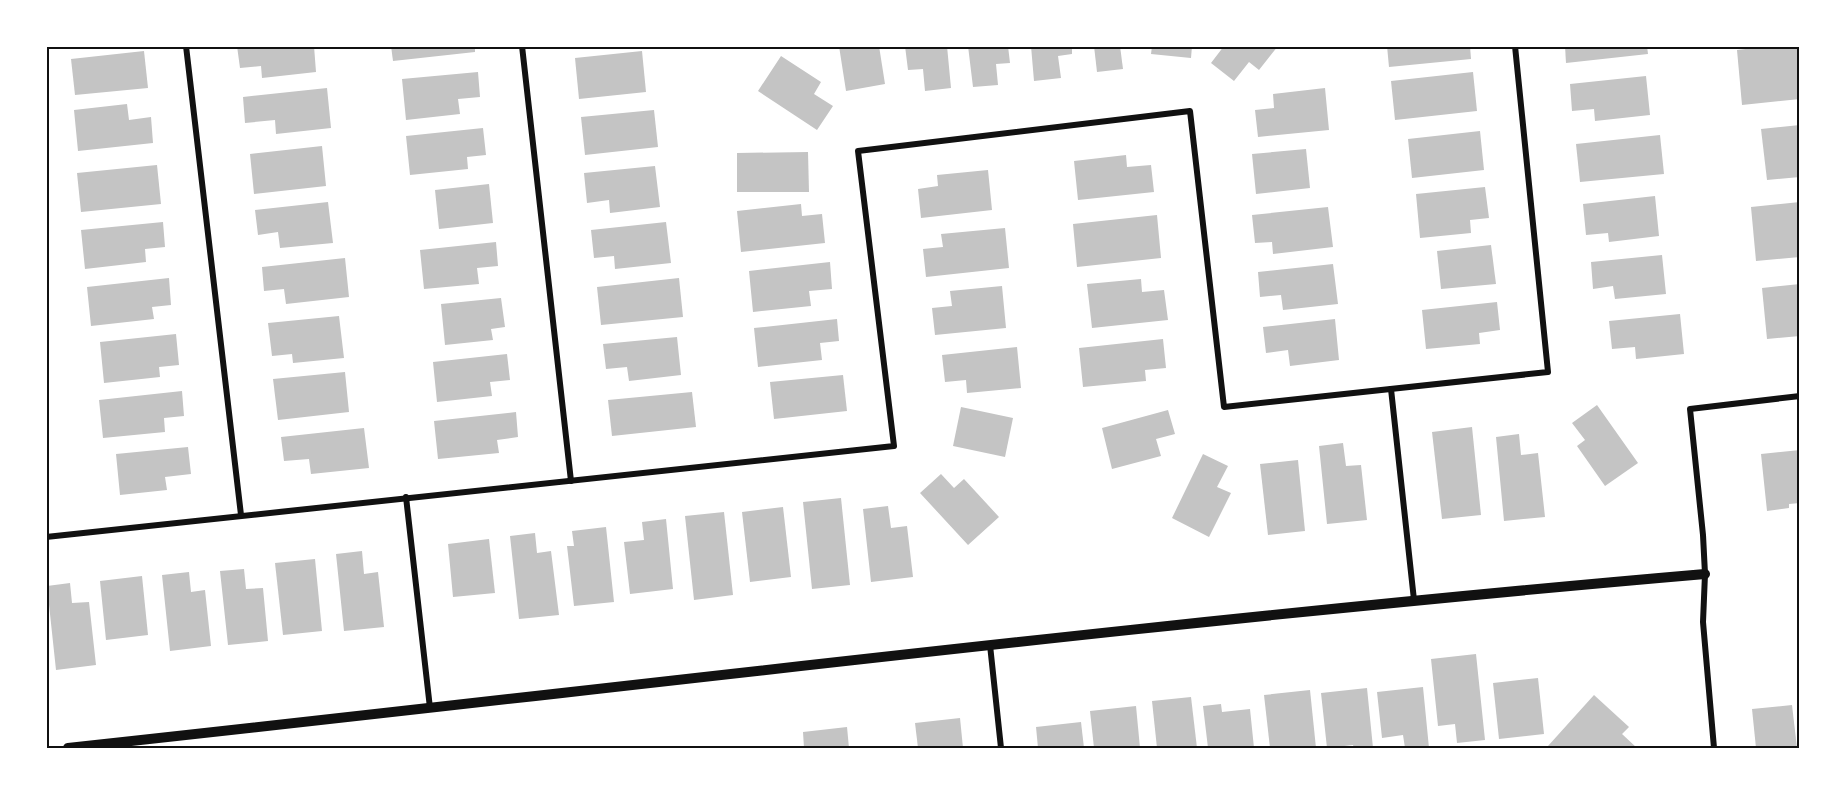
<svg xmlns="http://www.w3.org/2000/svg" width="1846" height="795" font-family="'Fira Sans Condensed',sans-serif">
  <rect width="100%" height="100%" fill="#fff"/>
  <g fill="#c4c4c4">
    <path d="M237 46H314L316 72 262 78 261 66 240 68Z"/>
    <path d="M391 46H475V52L393 61Z"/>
    <path d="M839 46H879L885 84 846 91Z"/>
    <path d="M905 46H947L951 88 925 91 923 69 908 70Z"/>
    <path d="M968 46H1008L1010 63 996 64 998 85 973 87Z"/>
    <path d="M1031 46H1072V54L1058 56 1061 78 1034 81Z"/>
    <path d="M1094 46H1120L1123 69 1097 72Z"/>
    <path d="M1152 46H1192L1191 58 1151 54Z"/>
    <path d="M1224 46H1278L1259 70 1249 62 1234 81 1211 63Z"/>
    <path d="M1387 46H1470L1471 59 1389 67Z"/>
    <path d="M1565 46H1647L1648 54 1566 63Z"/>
    <path d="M1771 46H1800V99L1742 105 1737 50Z"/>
    <path d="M144 51 148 88 75 95 71 59Z"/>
    <path d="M642 51 646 92 579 99 575 58Z"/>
    <path d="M781 56 821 82 814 94 833 106 817 130 758 91Z"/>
    <path d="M478 72 480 97 458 99 460 114 406 120 402 79Z"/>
    <path d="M1473 72 1477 111 1395 120 1391 81Z"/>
    <path d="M1646 76 1650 115 1595 121 1594 109 1572 111 1570 84Z"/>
    <path d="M327 88 331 128 276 134 275 120 245 123 243 97Z"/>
    <path d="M1325 88 1329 130 1258 137 1255 110 1274 108 1273 94Z"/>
    <path d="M127 104 129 120 151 117 153 143 78 151 74 110Z"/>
    <path d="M654 110 658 147 585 155 581 117Z"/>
    <path d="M1800 125V177L1767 180 1761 129Z"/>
    <path d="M483 128 486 155 467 157 468 169 410 175 406 136Z"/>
    <path d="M1480 131 1484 170 1412 178 1408 139Z"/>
    <path d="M1660 135 1664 174 1580 182 1576 144Z"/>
    <path d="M322 146 326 186 254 194 250 154Z"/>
    <path d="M1306 149 1310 188 1256 194 1252 154Z"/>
    <path d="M808 152 809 192H737V153Z"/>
    <path d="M1126 155 1127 167 1151 165 1154 192 1078 200 1074 161Z"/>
    <path d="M157 165 161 204 81 212 77 173Z"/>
    <path d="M655 166 660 207 610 213 609 200 587 203 584 173Z"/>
    <path d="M988 170 992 210 921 218 918 189 938 186 937 175Z"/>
    <path d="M489 184 493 223 439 229 435 190Z"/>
    <path d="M1485 187 1489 218 1470 220 1471 233 1420 238 1416 194Z"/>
    <path d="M1655 196 1659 236 1609 242 1608 233 1586 235 1583 204Z"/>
    <path d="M328 202 333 243 280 248 278 232 258 235 255 210Z"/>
    <path d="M1800 202V257L1756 261 1751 207Z"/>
    <path d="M801 204 802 216 822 214 825 243 741 252 737 211Z"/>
    <path d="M1328 207 1333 247 1273 254 1272 242 1255 243 1252 215Z"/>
    <path d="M1157 215 1161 258 1077 267 1073 224Z"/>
    <path d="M163 222 165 247 145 249 146 262 85 269 81 230Z"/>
    <path d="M666 222 671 263 615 269 614 256 594 258 591 230Z"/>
    <path d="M1005 228 1009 268 926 277 923 249 943 247 941 234Z"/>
    <path d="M496 242 498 266 477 268 479 284 424 289 420 250Z"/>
    <path d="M1491 245 1496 284 1441 289 1437 251Z"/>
    <path d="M1662 255 1666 294 1615 299 1613 286 1593 289 1591 262Z"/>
    <path d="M345 258 349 297 286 304 284 289 264 291 262 267Z"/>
    <path d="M830 262 832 289 809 291 811 306 753 312 749 271Z"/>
    <path d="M1333 264 1338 304 1283 310 1281 295 1260 297 1258 272Z"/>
    <path d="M169 278 171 305 152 307 154 319 91 326 87 287Z"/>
    <path d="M679 278 683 317 601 325 597 287Z"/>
    <path d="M1141 279 1142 292 1164 290 1168 320 1092 328 1087 284Z"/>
    <path d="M1800 284V336L1767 339 1762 288Z"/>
    <path d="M1002 286 1006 328 935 335 932 308 952 306 950 291Z"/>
    <path d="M501 298 505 327 491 329 493 340 445 345 441 304Z"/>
    <path d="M1497 302 1500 330 1479 333 1480 344 1426 349 1422 310Z"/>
    <path d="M1680 314 1684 354 1636 359 1635 347 1612 349 1609 321Z"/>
    <path d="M339 316 344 358 293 363 292 354 272 356 268 323Z"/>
    <path d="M837 319 839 341 820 343 822 360 758 367 754 328Z"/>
    <path d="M1335 319 1339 360 1290 366 1288 350 1266 353 1263 327Z"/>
    <path d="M176 334 179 365 159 367 160 377 104 383 100 342Z"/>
    <path d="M677 337 681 375 629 381 627 367 606 369 603 344Z"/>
    <path d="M1163 339 1166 368 1145 370 1146 381 1083 387 1079 348Z"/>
    <path d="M1017 347 1021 388 967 393 966 380 945 382 942 355Z"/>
    <path d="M507 354 510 380 490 382 492 396 437 402 433 362Z"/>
    <path d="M345 372 349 412 278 420 273 379Z"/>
    <path d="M843 375 847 411 774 419 770 382Z"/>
    <path d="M182 391 184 416 164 418 165 432 103 438 99 400Z"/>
    <path d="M692 392 696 427 612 436 608 400Z"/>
    <path d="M1597 405 1638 463 1605 486 1577 446 1585 440 1572 423Z"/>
    <path d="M961 407 1013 418 1005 457 953 446Z"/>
    <path d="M1168 410 1175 434 1156 439 1161 456 1112 469 1102 428Z"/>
    <path d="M516 412 518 437 497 440 499 453 438 459 434 421Z"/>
    <path d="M1472 427 1481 515 1442 519 1432 432Z"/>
    <path d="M364 428 369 468 311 474 309 459 284 461 281 437Z"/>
    <path d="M1519 434 1521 455 1538 453 1545 517 1504 521 1496 437Z"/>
    <path d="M1343 443 1346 466 1361 465 1367 520 1327 524 1319 446Z"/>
    <path d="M188 447 191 474 165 477 167 490 120 495 116 454Z"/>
    <path d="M1800 450V503L1789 504V508L1767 511 1761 454Z"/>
    <path d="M1203 454 1228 466 1217 487 1231 493 1209 537 1172 518Z"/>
    <path d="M1298 460 1305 531 1268 535 1260 464Z"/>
    <path d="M941 474 954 488 964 479 999 517 968 545 920 493Z"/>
    <path d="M841 498 850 585 812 589 803 502Z"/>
    <path d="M888 506 891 528 907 526 913 577 871 582 863 509Z"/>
    <path d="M783 507 791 577 750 582 742 512Z"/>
    <path d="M724 512 733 595 694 600 685 516Z"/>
    <path d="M666 519 673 589 630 594 624 542 644 540 642 522Z"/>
    <path d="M606 527 614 602 574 606 567 546H574L572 531Z"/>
    <path d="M535 533 537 553 551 551 559 615 519 619 510 536Z"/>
    <path d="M489 539 495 593 453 597 448 544Z"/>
    <path d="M362 551 364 574 378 572 384 627 344 631 336 554Z"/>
    <path d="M315 559 322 631 283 635 275 563Z"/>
    <path d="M244 569 246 589 263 588 268 641 228 645 220 571Z"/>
    <path d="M189 572 191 592 205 590 211 646 170 651 162 575Z"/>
    <path d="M142 576 148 635 106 640 100 581Z"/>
    <path d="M70 583 72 603 89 602 96 665 56 670 47 586Z"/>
    <path d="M1476 654 1485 740 1457 743 1455 724 1438 726 1431 659Z"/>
    <path d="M1538 678 1544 734 1499 739 1493 683Z"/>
    <path d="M1423 687 1429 748H1405L1403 735 1382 738 1377 692Z"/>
    <path d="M1367 688 1373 748H1354L1353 745 1327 748 1321 693Z"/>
    <path d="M1310 690 1316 748H1270L1264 695Z"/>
    <path d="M1594 695 1629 727 1622 734 1637 748H1550L1548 746Z"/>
    <path d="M1191 697 1197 748H1157L1152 701Z"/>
    <path d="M1221 704 1222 712 1250 709 1254 748H1208L1203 706Z"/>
    <path d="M1792 705 1797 748H1756L1752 709Z"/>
    <path d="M1136 706 1140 748H1094L1090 711Z"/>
    <path d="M960 718 963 748H918L915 723Z"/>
    <path d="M1081 722 1084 748H1038L1036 727Z"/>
    <path d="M847 727 849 748H804L803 732Z"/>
  </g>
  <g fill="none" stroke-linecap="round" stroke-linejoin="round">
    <g stroke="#111" stroke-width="6">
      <path d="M186 46 241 515"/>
      <path d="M522 46 571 481"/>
      <path d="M1391 389 1414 600"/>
      <path d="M406 497 430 708"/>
      <path d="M46 537 894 446 858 151 1190 111 1224 407 1548 372 1515 46"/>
      <path d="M990 645 1001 748"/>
      <path d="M1714 748 1703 622 1705 574 1703 535 1690 409 1800 396"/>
    </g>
    <path stroke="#111" stroke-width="10" d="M68 748C614 689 1158 621 1705 574"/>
  </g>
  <rect width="1846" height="795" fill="none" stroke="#ffffff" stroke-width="96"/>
  <rect x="48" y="48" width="1750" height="699" fill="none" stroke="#111" stroke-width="2"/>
</svg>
